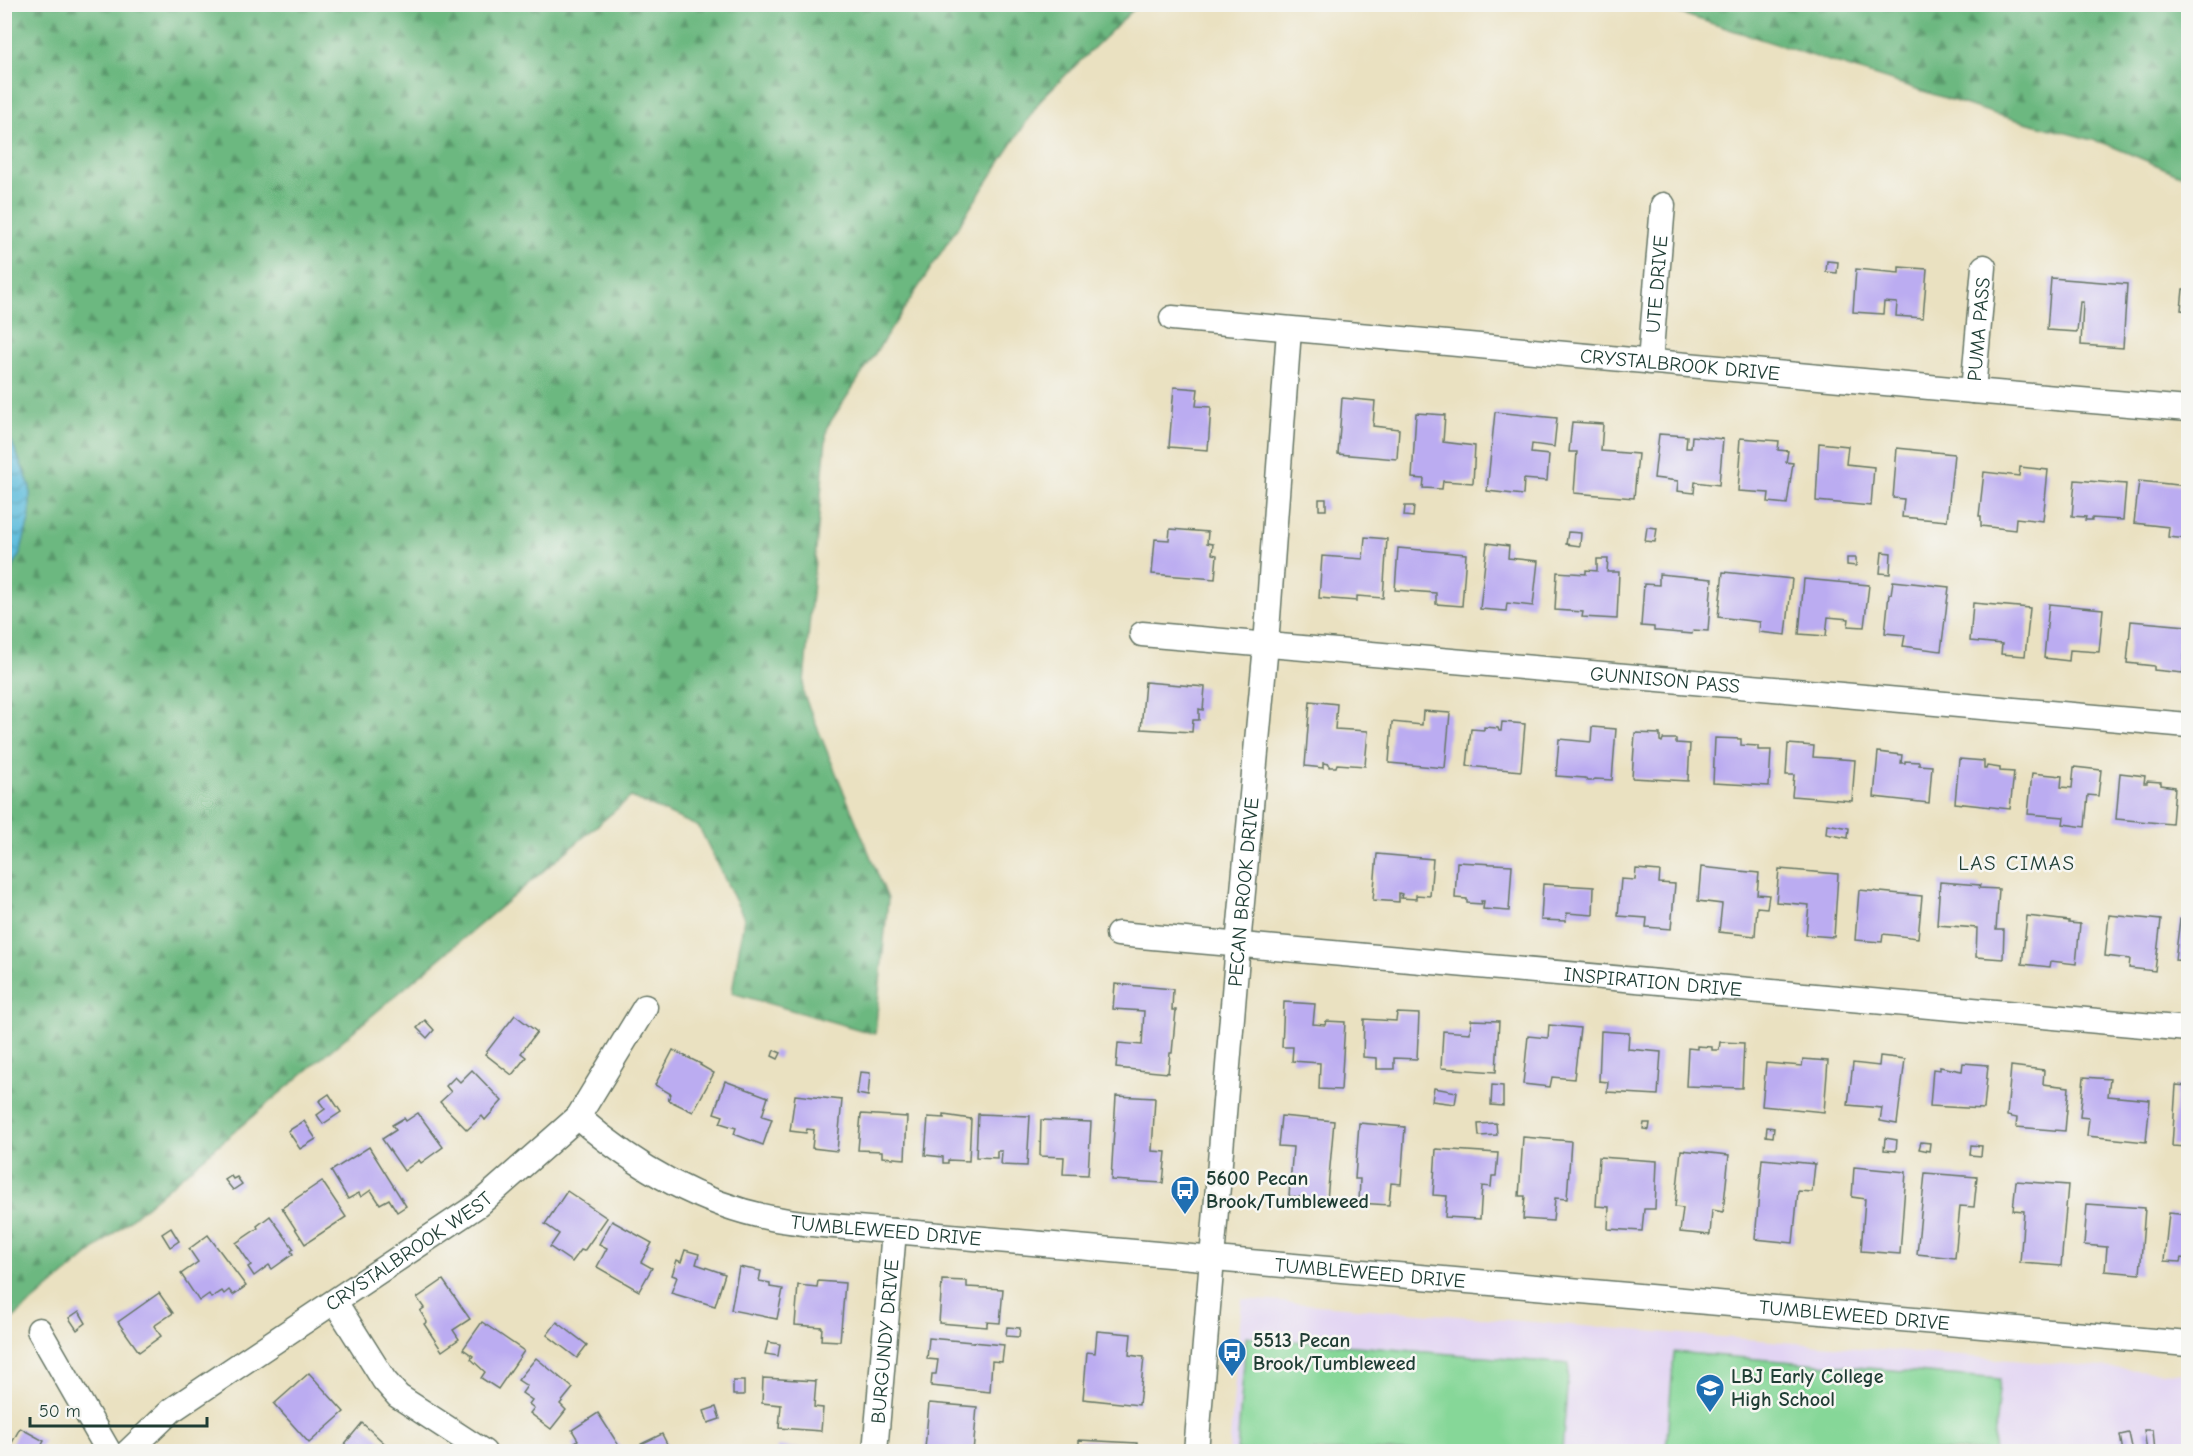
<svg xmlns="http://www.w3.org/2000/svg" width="2193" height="1456" font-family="'Comic Neue',sans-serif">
  <defs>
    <pattern id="forest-firs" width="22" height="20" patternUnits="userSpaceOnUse" patternTransform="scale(1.5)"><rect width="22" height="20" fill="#6cb880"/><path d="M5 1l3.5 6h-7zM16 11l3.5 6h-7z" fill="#58976a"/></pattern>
    <pattern id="water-waves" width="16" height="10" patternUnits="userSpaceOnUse" patternTransform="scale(1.5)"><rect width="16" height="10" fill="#5dbcdc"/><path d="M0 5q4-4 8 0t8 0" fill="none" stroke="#4c9ab3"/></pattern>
  </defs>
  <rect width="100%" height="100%" fill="#f6f6f2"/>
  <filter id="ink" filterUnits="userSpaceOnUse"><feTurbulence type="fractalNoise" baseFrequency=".0167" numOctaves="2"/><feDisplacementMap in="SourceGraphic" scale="12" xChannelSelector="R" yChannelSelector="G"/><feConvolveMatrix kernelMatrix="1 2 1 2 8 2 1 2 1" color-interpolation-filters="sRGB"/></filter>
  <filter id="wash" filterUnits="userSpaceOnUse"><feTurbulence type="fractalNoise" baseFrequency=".008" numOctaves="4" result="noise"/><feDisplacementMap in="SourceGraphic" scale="24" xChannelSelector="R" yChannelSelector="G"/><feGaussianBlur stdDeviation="1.35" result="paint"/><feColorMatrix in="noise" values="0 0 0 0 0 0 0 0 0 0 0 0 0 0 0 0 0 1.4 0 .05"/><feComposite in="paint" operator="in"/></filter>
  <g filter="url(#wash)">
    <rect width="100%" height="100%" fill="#eae1c1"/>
    <path fill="#e2d4f3" d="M1242 1299 2188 1374V1451L1229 1452Z"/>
    <g fill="url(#forest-firs)" stroke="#467a5a" stroke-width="1.5">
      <path d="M5 5H1138L1042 98 827 427 803 693 888 899 875 1034 732 993 744 918 699 827 631 797 5 1325Z"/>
      <path d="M1654 5H2188V178L2104 143 1995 114Z"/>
    </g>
    <g fill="#86d798" stroke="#528a66" stroke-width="1.5">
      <path d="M1246 1337 1569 1364 1562 1451H1237Z"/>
      <path d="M1674 1352 2000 1379 1993 1451H1666Z"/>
    </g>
    <path fill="url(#water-waves)" stroke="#3e7c88" stroke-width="1.5" d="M4 423 30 486V516L20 554 5 583Z"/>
    <g id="blocks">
      <g fill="#bbacf1">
        <path d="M1827 261 1838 262 1837 273 1826 272Z"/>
        <path d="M1899 267 1927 269 1923 318 1896 316 1897 303 1884 302 1883 314 1853 312 1856 269 1899 273Z"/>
        <path d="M2051 278 2127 284 2123 348 2081 345 2083 302H2080L2077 332 2047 330Z"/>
        <path d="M2183 289H2188V311L2181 310Z"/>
        <path d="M1174 387 1198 389 1196 406 1211 407 1208 450 1169 447Z"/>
        <path d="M1342 398 1375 401 1373 426 1399 429 1397 459 1338 454Z"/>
        <path d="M1495 412 1557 418 1554 447 1532 444 1531 453 1549 455 1547 481 1524 479 1523 495 1487 491Z"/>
        <path d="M1416 413 1445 415 1443 442 1475 446 1473 483 1443 481 1442 489 1423 488 1424 479 1412 478Z"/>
        <path d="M1572 422 1603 424 1601 451 1638 454 1634 498 1574 493 1577 452H1569Z"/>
        <path d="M1659 434 1687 436 1686 448H1691L1692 436 1723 439 1719 485 1695 482 1694 493 1677 491 1678 481 1654 478Z"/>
        <path d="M1740 438 1779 441 1778 450 1788 451 1786 462 1793 463 1787 504 1768 502 1769 493 1738 491 1741 452H1739Z"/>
        <path d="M1819 443 1848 446 1846 464 1874 467 1871 506 1816 501Z"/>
        <path d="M1897 448 1954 454 1947 521 1902 517 1904 499 1893 498Z"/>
        <path d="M2020 467 2048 470 2043 521 2016 518 2015 530 1981 526V516H1979L1984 472 2019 476Z"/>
        <path d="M2075 480 2126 484 2123 520 2092 518V520H2085L2086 517 2072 516Z"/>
        <path d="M2139 481 2188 486V539L2168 537 2169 527 2134 523Z"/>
        <rect x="1319" y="499" width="7" height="11"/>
        <path d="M1405 506H1414L1413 517 1404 516Z"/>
        <path d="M1647 527 1657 528 1655 542 1645 541Z"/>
        <path d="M1170 529 1208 532 1207 543 1213 544 1212 554 1217 555 1215 579 1152 574 1155 539 1169 540Z"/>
        <path d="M1568 532 1581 533 1580 546 1566 544Z"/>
        <path d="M1365 537 1387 539 1383 598 1357 596V601L1319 598 1322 556 1363 559Z"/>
        <path d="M1487 543 1509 546 1508 558 1538 561 1533 606 1507 603 1506 611 1480 609Z"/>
        <path d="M1398 548 1466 554 1462 606 1436 604V593L1395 590Z"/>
        <path d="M1882 552 1891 553 1890 574 1880 573Z"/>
        <path d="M1847 558H1856V566L1847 565Z"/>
        <path d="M1597 559H1608L1607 572H1619L1617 619 1582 617 1583 612 1555 610 1557 572 1586 574V570L1597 571Z"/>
        <path d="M1723 572 1792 579 1786 635 1759 632 1760 622 1718 617Z"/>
        <path d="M1659 574 1712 579 1708 631 1693 630 1692 634 1658 631H1654V627L1641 626 1644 584 1659 585Z"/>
        <path d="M1804 579 1869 585 1864 627 1848 626 1849 619 1828 617 1826 636 1799 634Z"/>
        <path d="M1893 581 1949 587 1941 651 1903 646 1905 635 1885 633 1889 594H1891Z"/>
        <path d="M1973 603 2030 608 2025 656 2001 654 2002 644 1970 641Z"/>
        <path d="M2049 604 2103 609 2099 652 2070 650 2069 661 2044 658Z"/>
        <path d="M2131 621 2187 626 2183 673 2154 670V666L2127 663Z"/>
        <path d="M1145 682 1205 687 1203 710 1199 709V720H1193L1192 732 1141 729Z"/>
        <path d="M1310 701 1337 704 1335 729 1368 731 1365 766 1337 764 1336 767H1329V764L1323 763V768L1305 766Z"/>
        <path d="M1423 711 1450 713 1445 768 1389 763 1392 722 1422 725Z"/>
        <path d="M1502 722 1525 724 1521 771 1467 766 1471 729 1484 730V727L1498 728 1499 731H1501Z"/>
        <path d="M1592 727 1616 729 1612 780 1595 779 1592 781H1587L1585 778 1556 776 1559 739 1591 742Z"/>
        <path d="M1635 733 1660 734V741L1662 742 1663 739H1676V743L1690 744 1688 781 1632 778Z"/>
        <path d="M1715 738 1741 739V745L1758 746V750H1771L1769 786 1713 783Z"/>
        <path d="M1788 744 1814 746 1813 757 1855 760 1852 801 1792 796 1794 775H1786Z"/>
        <path d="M1878 752 1902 755 1901 763H1905V761L1919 762V765L1932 766 1929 803 1874 797Z"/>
        <path d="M1959 759 1984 761V769H1986L1987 766 2000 768V771L2014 772 2010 809 1955 803Z"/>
        <path d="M2074 767 2101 770 2098 796 2088 795 2085 827 2063 824 2064 817 2028 814 2032 773 2062 776 2061 787 2072 788Z"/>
        <path d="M2120 773 2145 776 2144 783H2147V781L2161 782V785L2175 787 2172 824 2116 819Z"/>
        <path d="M1827 824 1849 828 1848 838 1826 834Z"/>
        <path d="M1377 854 1433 859 1430 896 1416 895V899L1401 898 1402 894 1399 893V902L1373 900Z"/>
        <path d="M1457 862 1512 865 1509 911 1483 909 1484 901H1481L1482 904 1467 903V899L1455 898Z"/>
        <path d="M1701 867 1759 873 1757 894 1769 895 1767 908 1757 907 1755 936 1719 932 1722 904 1698 901Z"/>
        <path d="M1636 869 1660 871 1659 883 1675 884 1671 929 1646 927 1647 918 1618 916 1621 879 1635 880Z"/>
        <path d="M1779 869 1838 874 1834 937 1806 935 1809 905 1776 902Z"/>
        <path d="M1940 882 1980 885 1979 888 1999 889 1996 930H2004L2003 959 1976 957 1977 928 1937 925Z"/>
        <path d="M1543 884 1594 887 1593 915 1567 913 1566 921 1541 920Z"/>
        <path d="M1859 890 1922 896 1918 938 1883 934 1882 942 1855 940Z"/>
        <path d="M2109 915 2161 920 2155 971 2129 968 2130 959 2105 956Z"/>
        <path d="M2027 916 2069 921V923L2080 924 2076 964 2051 961 2050 967 2022 964Z"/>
        <path d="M2180 919 2188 920V961L2175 960Z"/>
        <path d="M1115 984 1173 989 1172 1010H1176L1172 1053H1170L1168 1073 1116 1068 1118 1043 1142 1045 1144 1011 1113 1009Z"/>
        <path d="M1284 1002 1315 1004 1313 1024 1325 1025 1326 1021 1345 1022 1341 1090 1319 1089 1320 1063 1292 1061 1293 1047H1282Z"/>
        <path d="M1397 1013 1419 1014 1417 1059 1394 1058V1069H1377V1058L1363 1057 1364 1019 1396 1021Z"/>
        <path d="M515 1015 537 1032 521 1053 526 1057 512 1075 485 1054Z"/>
        <path d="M425 1020 434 1030 427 1038 417 1028Z"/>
        <path d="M1471 1020 1499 1021 1496 1072 1441 1068 1443 1031 1470 1033Z"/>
        <path d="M1549 1025 1580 1028 1574 1079 1552 1077 1550 1087 1523 1084 1528 1036 1548 1038Z"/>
        <path d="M1601 1031 1629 1033 1628 1049 1661 1052 1658 1095 1607 1092 1608 1082 1599 1081Z"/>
        <path d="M1720 1042 1744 1043 1742 1088 1686 1086 1688 1048 1697 1049V1046L1712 1047V1050H1719Z"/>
        <path d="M673 1050 701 1064 700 1065 714 1073 693 1112 668 1100 671 1094 655 1085Z"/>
        <path d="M774 1050 781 1053 778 1059 772 1056Z"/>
        <path d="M1880 1056 1905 1059 1897 1124 1880 1121 1882 1108 1848 1105 1853 1063 1879 1066Z"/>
        <path d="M1803 1059 1828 1061 1824 1112 1762 1106 1766 1063 1802 1066Z"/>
        <path d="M1963 1063 1988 1065 1984 1109 1930 1106 1933 1069 1940 1070V1067L1962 1071Z"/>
        <path d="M2011 1066 2044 1070 2043 1084 2069 1087 2065 1131 2016 1127 2017 1118 2007 1116Z"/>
        <path d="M472 1070 502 1101 485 1120 482 1116 467 1130 440 1102 451 1092 446 1086 455 1077 460 1082Z"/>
        <path d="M860 1072 870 1073 868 1096 857 1094Z"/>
        <path d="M2084 1077 2110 1079 2108 1096 2150 1100 2146 1142 2087 1136 2089 1118 2080 1117Z"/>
        <path d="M725 1081 768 1097 762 1116 772 1119 763 1145 734 1134 736 1128 720 1123 723 1116 714 1113Z"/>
        <path d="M1492 1085 1503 1086V1106L1491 1105Z"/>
        <path d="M2176 1085 2188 1086V1147L2172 1146Z"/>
        <path d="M1434 1088 1457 1092 1455 1104 1432 1101Z"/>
        <path d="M329 1094 341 1112 323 1124 317 1115 325 1109 319 1101Z"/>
        <path d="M795 1095 842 1100 837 1151 812 1148 814 1130 807 1129 806 1133 790 1131Z"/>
        <path d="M1116 1096 1155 1098 1152 1151 1166 1152 1163 1183 1111 1180Z"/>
        <path d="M418 1113 443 1147 421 1163 419 1160 404 1171 382 1139 396 1130 392 1125 404 1118 406 1121Z"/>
        <path d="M861 1114 907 1117 905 1159 882 1157V1151L858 1150Z"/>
        <path d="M978 1114 1030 1116 1027 1166 1001 1165 1002 1151H997V1158L976 1157Z"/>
        <path d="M944 1115 971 1119 969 1161 948 1160V1163H943V1157L925 1155 928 1117 944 1118Z"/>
        <path d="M1281 1116 1334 1121 1327 1200 1289 1196 1293 1147 1278 1146Z"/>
        <path d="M1041 1120 1091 1122 1088 1175 1063 1174 1064 1157 1040 1156Z"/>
        <path d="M304 1121 316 1139 300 1149 288 1131Z"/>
        <path d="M1359 1123 1405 1127 1401 1184 1391 1183 1389 1205 1359 1203 1360 1179H1355Z"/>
        <path d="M1496 1123 1497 1135 1479 1136 1478 1124Z"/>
        <path d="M1644 1123H1650L1649 1130 1643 1129Z"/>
        <path d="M1767 1127 1774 1128 1773 1137 1766 1136Z"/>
        <path d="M1523 1137 1571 1141 1567 1199 1555 1198 1553 1221 1523 1219 1525 1196H1519Z"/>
        <path d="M1885 1138 1897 1140 1896 1151 1884 1150Z"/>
        <path d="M1921 1142 1930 1143 1929 1151 1919 1149Z"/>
        <path d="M1971 1145 1982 1146 1981 1156 1970 1155Z"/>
        <path d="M369 1147 406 1206 397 1212 389 1199 380 1204 371 1190 361 1197 359 1193 348 1199 331 1171Z"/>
        <path d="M1436 1149 1498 1153 1496 1176H1492L1491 1187 1482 1186 1480 1219 1445 1217 1447 1196 1433 1195Z"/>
        <path d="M1681 1150 1729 1155 1723 1212 1712 1210 1710 1235 1680 1232 1683 1208 1675 1207Z"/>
        <path d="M1599 1157 1657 1161 1655 1209H1644L1642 1231 1608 1229 1609 1207 1596 1206Z"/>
        <path d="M1762 1159 1815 1164 1812 1192 1798 1191 1793 1243 1755 1239Z"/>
        <path d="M1854 1167 1906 1172 1900 1254 1861 1251 1865 1199 1852 1197Z"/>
        <path d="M1925 1173 1977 1177 1974 1207 1960 1206 1955 1258 1917 1254Z"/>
        <path d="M231 1176 233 1179 237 1177 242 1184 233 1190 225 1180Z"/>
        <path d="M322 1181 346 1217 305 1244 282 1208Z"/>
        <path d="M2016 1181 2068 1185 2061 1266 2020 1263 2024 1211 2013 1210Z"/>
        <path d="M1178 1190 1188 1192 1187 1203 1177 1201Z"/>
        <path d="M567 1191 607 1218 584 1251 581 1250 572 1262 550 1247 559 1234 545 1224Z"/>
        <path d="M2087 1204 2145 1208 2140 1274 2105 1271 2107 1247 2084 1245Z"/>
        <path d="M2169 1213 2188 1215V1259L2181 1258 2180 1262 2164 1261Z"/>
        <path d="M270 1216 294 1249 291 1251 293 1254 272 1269 269 1265 254 1276 248 1267 251 1265 236 1243 258 1228 257 1226Z"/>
        <path d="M612 1221 652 1243 641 1262 652 1268 639 1291 597 1267 607 1248 599 1244Z"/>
        <path d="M171 1228 179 1241 170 1247 162 1234Z"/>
        <path d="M208 1235 246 1286 233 1295 229 1290 224 1294 222 1291 211 1298 209 1294 199 1301 181 1274 198 1262 189 1249Z"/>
        <path d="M685 1250 699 1254 696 1264 725 1274 715 1306 671 1293 677 1277 672 1275 677 1260 681 1262Z"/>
        <path d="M739 1267 761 1271 759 1281 770 1283V1287L783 1289 777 1319 731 1310Z"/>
        <path d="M443 1280 470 1319 453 1330 459 1339 442 1351 424 1324 427 1322 420 1311 424 1308 417 1298Z"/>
        <path d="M942 1280 967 1281V1287L1003 1289 1000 1323 987 1322V1327L939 1323Z"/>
        <path d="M818 1281 845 1283 840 1341 821 1340 822 1327 795 1325 798 1285 817 1287Z"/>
        <path d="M159 1293 173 1313 154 1326 161 1336 139 1352 118 1322Z"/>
        <path d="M79 1311 86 1323 77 1330 69 1318Z"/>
        <path d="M482 1322 524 1351 498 1389 481 1378 485 1372 471 1359 473 1356 463 1349Z"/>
        <path d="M557 1322 587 1345 577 1358 547 1335Z"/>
        <path d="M1007 1327 1020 1328 1019 1337 1006 1336Z"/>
        <path d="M1097 1331 1131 1334 1129 1355 1144 1357 1139 1405 1083 1399 1087 1352 1095 1353Z"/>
        <path d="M929 1338 1004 1345 1002 1362 992 1361 990 1392 931 1386 932 1374H936L938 1360 927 1359Z"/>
        <path d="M768 1342 780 1344 778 1356 765 1354Z"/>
        <path d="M536 1358 573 1388 560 1404 566 1410 551 1429 530 1413 534 1408 529 1404 532 1400 522 1393 527 1386 518 1380Z"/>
        <path d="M309 1373 344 1412 309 1443 274 1404Z"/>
        <path d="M763 1378 816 1381 814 1407 823 1408 821 1431 779 1428 781 1405 762 1403Z"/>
        <rect x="733" y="1381" width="11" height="14"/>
        <path d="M929 1403 977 1407 973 1452 925 1449Z"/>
        <path d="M716 1407 720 1419 708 1423 704 1411Z"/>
        <path d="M598 1413 623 1452H577L572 1444 578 1440 572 1430Z"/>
        <path d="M362 1423 370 1430 394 1452H338Z"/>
        <path d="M20 1428 44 1441 38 1452H7Z"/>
        <path d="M2144 1430H2153L2155 1452H2147Z"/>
        <path d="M2129 1433 2133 1452H2123L2120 1435Z"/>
        <path d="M662 1434 668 1446 657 1452H645L641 1444Z"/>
        <path d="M1079 1440 1137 1443V1452H1079Z"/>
        <path d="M778 1446 810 1450V1452H777Z"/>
        <path d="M1012 1448 1038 1450V1452H1012Z"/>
      </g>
    </g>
  </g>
  <g filter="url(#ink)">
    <use href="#blocks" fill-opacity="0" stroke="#667665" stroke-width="1.5"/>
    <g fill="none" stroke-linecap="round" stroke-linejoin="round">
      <g stroke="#667665" stroke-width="27">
        <g id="minor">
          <path id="s1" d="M1172 318 1973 391 2188 409"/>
          <path id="s2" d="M1650 362 1663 205"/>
          <path id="s3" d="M1973 391 1984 267"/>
          <path id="s4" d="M1142 634 2188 725"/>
          <path id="s5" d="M1118 934 2188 1029"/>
          <path id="s6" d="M578 1117C633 1165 698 1203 771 1218 811 1226 853 1227 894 1231L2188 1344"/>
          <path d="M335 1302 384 1380 398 1396 484 1452"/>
          <path d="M39 1330 109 1452"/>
          <path id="s7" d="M128 1452 172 1410 478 1205 578 1117 645 1007"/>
          <path id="s8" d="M875 1452 894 1231"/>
          <path id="s9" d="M1196 1452 1238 945 1266 645 1289 330"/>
        </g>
      </g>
      <use href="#minor" stroke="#fff" stroke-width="24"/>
    </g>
  </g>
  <defs>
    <g id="bus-pin" transform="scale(1.5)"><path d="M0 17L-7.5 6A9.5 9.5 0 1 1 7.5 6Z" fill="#1f6fb2" stroke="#f6f6f2"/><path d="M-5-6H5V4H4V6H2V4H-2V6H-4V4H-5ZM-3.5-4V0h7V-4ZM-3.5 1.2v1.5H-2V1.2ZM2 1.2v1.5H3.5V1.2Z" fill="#fff"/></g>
    <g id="school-pin" transform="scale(1.5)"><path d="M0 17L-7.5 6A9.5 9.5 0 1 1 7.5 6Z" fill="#1f6fb2" stroke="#f6f6f2"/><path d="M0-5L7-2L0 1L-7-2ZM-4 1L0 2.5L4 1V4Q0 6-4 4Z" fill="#fff"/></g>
  </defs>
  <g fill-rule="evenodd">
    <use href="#bus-pin" x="1185" y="1190"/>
    <use href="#bus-pin" x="1232" y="1352"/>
    <use href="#school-pin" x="1710" y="1388"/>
  </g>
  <g text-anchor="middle" stroke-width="5" stroke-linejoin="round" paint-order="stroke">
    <g font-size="20" fill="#1f3d34" stroke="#f6f6f2">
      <text dy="7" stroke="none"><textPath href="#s2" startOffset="78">UTE DRIVE</textPath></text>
      <text dy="7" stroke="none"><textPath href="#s3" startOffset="62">PUMA PASS</textPath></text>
      <text dy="7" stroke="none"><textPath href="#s1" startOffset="510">CRYSTALBROOK DRIVE</textPath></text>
      <text dy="7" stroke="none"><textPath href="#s4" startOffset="525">GUNNISON PASS</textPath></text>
      <text dy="7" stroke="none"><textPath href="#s9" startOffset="562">PECAN BROOK DRIVE</textPath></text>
      <text dy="7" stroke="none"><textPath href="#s5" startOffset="537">INSPIRATION DRIVE</textPath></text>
      <text dy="7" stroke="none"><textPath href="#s6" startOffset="336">TUMBLEWEED DRIVE</textPath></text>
      <text dy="7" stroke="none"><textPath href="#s7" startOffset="346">CRYSTALBROOK WEST</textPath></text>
      <text dy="7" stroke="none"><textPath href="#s6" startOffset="822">TUMBLEWEED DRIVE</textPath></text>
      <text dy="7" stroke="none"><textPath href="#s6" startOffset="1308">TUMBLEWEED DRIVE</textPath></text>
      <text dy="7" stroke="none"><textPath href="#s8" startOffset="111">BURGUNDY DRIVE</textPath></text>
    </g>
    <g font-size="20" font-weight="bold" fill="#1f3d34" stroke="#f6f6f2" text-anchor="start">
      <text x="1206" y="1185">5600 Pecan<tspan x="1206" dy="23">Brook/Tumbleweed</tspan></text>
      <text x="1253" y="1347">5513 Pecan<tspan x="1253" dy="23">Brook/Tumbleweed</tspan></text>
      <text x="1731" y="1383">LBJ Early College<tspan x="1731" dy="23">High School</tspan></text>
    </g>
    <g font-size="21" letter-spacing="1.5" fill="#1f3d34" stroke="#f6f6f2">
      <text x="2017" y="870">LAS CIMAS</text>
    </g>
  </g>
  <rect width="2193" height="1456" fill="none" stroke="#f6f6f2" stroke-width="24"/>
  <path d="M30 1417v9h177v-9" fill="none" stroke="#1f3d34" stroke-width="3"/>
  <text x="39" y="1417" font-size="18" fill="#1f3d34" stroke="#f6f6f2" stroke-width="4.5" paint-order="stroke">50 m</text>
</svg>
